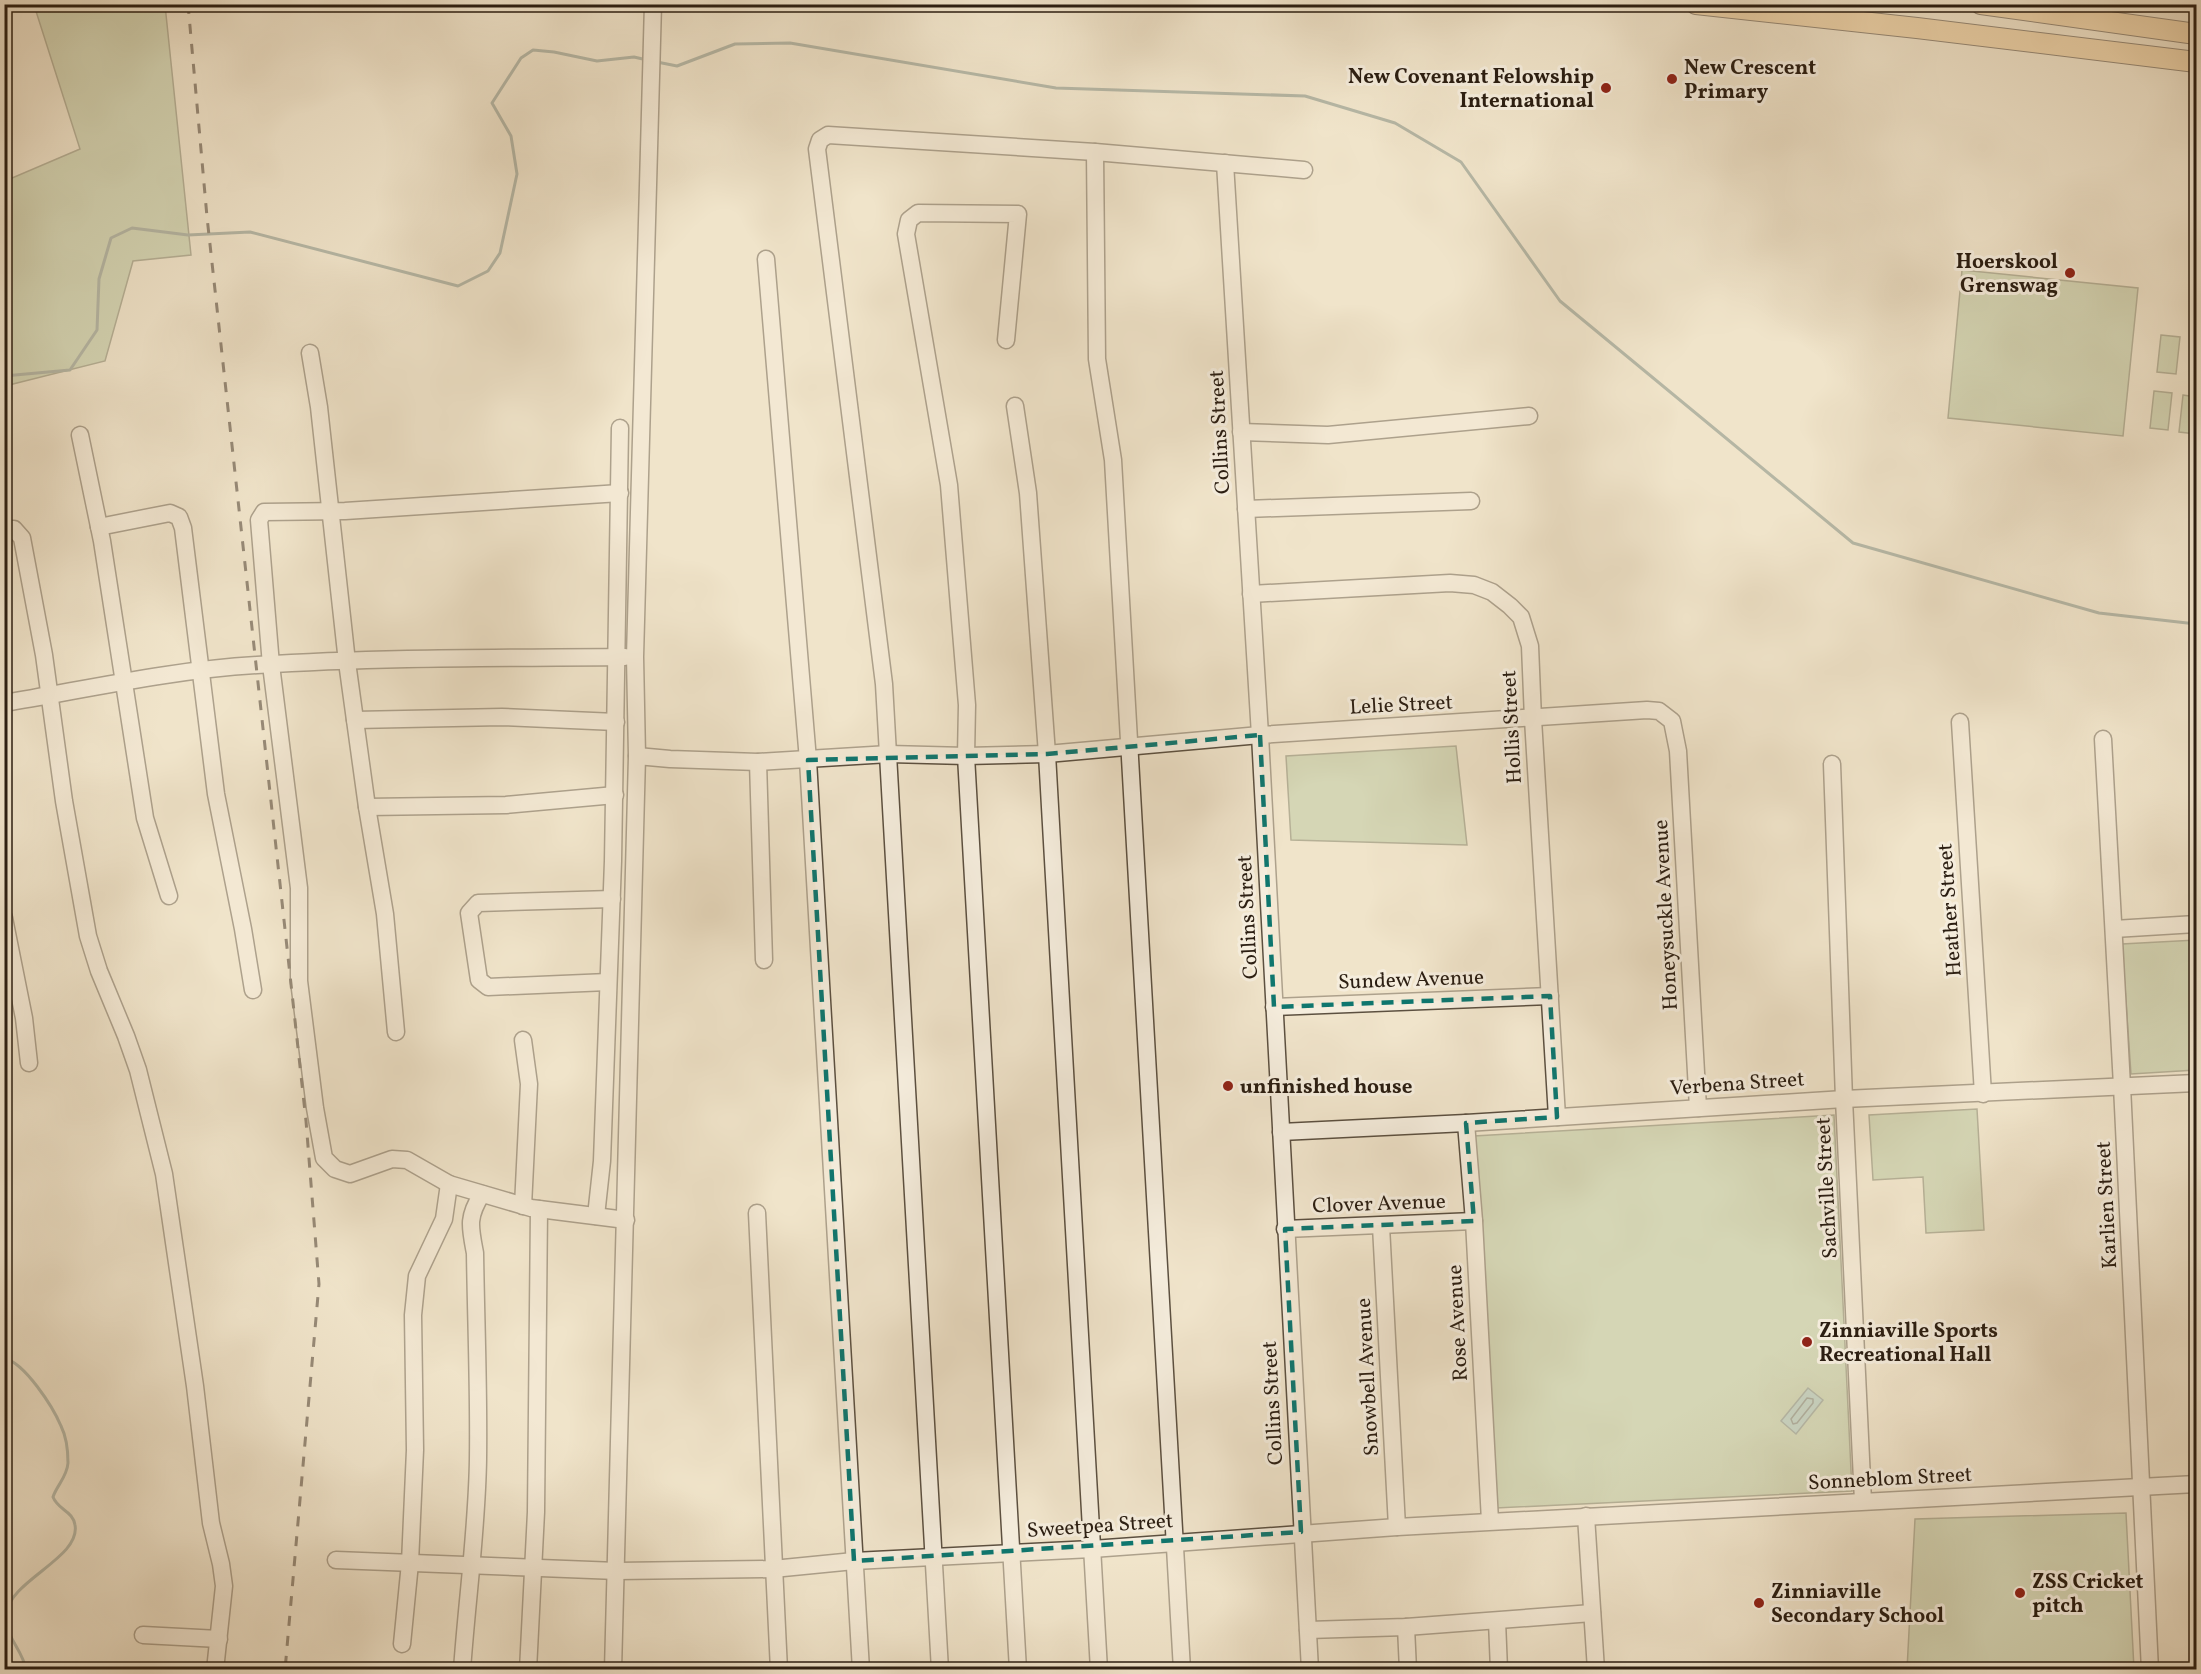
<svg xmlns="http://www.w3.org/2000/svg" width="2201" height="1674" font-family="Vollkorn,serif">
  <rect width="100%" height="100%" fill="#f0e4cb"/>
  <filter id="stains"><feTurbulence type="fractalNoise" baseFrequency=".00333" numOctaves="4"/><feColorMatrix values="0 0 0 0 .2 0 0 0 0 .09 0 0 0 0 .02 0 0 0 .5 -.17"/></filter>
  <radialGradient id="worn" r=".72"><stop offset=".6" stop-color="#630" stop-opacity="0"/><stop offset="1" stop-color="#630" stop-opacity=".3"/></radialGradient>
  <g fill="#b3c59c" stroke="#6f7257" stroke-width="1.5">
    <path d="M34 5H165L191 255 133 261 105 361 5 386V181L80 149Z"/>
    <path d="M1962 270 2138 288 2123 436 1948 418Z"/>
    <path d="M2161 335 2180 337 2176 374 2157 372Z"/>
    <path d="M2154 391 2172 393 2168 430 2150 428Z"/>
    <path d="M2183 395 2196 397V434L2179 432Z"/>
    <path d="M1456 746 1467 845 1291 840 1286 756Z"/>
    <path d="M2196 940V1070L2131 1074 2122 944Z"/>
    <path d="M1977 1109 1984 1230 1926 1233 1923 1177 1873 1180 1869 1115Z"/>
    <path d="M1834 1115 1852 1491 1496 1508 1474 1136Z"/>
    <path d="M2126 1513 2134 1669H1907L1915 1519Z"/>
  </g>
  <path fill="#9abfb7" stroke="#6e7f75" stroke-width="1.5" d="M1808 1388 1823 1400 1796 1434 1781 1421Z"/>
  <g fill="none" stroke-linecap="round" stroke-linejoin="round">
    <path stroke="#626e64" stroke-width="1.5" d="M1807 1398 1813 1399V1403L1797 1423 1793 1424 1791 1419Z"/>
    <g stroke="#6e7f75" stroke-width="3">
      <path d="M657 62 677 66 735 44 790 43 1056 88 1305 96 1395 123 1461 162 1560 301 1853 543 2099 613 2196 624"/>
      <path d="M4 376 70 370 97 330 99 279 111 238 132 228 188 235 250 232 458 286 488 271 500 253 517 174 511 136 492 103 521 58 533 50 554 52 597 61 634 57 647 60"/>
      <path d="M4 1358C25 1363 53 1407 61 1426 66 1436 68 1452 68 1463 67 1477 57 1485 53 1497 58 1510 73 1511 75 1525 81 1558 10 1580 6 1614 4 1637 23 1649 26 1670"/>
    </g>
    <g stroke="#5c5040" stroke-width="19">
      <g id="minor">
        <path d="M1095 152 1097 359 1113 460 1182 1670"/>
        <path d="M1225 163 1260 735 1310 1670"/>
        <path d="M766 259 808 760 861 1670"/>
        <path d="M1006 340 1018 214 918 213 909 220 906 234 949 485 967 705 966 756 1018 1670"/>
        <path d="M310 353 319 407 347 662 367 807 385 914 396 1032"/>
        <path d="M1015 406 1028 493 1047 754 1099 1670"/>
        <path d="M1241 432 1328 435 1529 416"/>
        <path d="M80 435 102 541 145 818 169 896"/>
        <path d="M620 493 345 511 264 512 259 520 271 665 299 888V981L315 1108 324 1158 335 1169 350 1174 392 1159 407 1160 449 1184 531 1208 626 1220"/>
        <path d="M1246 509 1471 501"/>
        <path d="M99 527 170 513 179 517 183 528 216 794 243 929 253 990"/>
        <path d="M4 529H14L22 538 44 655 64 801 88 936 99 971 126 1036 138 1070 164 1174 195 1386 211 1523 221 1564 224 1586 215 1670"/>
        <path d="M1251 594 1450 583 1474 585 1492 592 1510 606 1521 617 1530 646 1533 719 1557 1117"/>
        <path d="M4 703C88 689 172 670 257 665 379 657 502 658 625 657"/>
        <path d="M355 720 502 717 616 722"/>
        <path d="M1960 722 1983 1094"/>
        <path d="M2103 739 2122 1086 2150 1670"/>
        <path d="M637 756 670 759 758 762 889 754 966 756 1047 754 1260 735 1647 710 1659 711 1672 721 1678 751 1698 1108"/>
        <path d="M758 762 764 960"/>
        <path d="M1832 764 1844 1099 1863 1501"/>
        <path d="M367 807 506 805 615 795"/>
        <path d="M4 918 24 1018 29 1063"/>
        <path d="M2114 929 2196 924"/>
        <path d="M608 982 488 987 479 980 469 913 478 903 612 899"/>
        <path d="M1274 1007 1550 996"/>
        <path d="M1466 1123 1474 1221 1490 1521"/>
        <path d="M1281 1132 1466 1123 1844 1099 2196 1083"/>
        <path d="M523 1206 529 1084 523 1040"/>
        <path d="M757 1213 779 1670"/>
        <path d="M596 1216 602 1161 613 861 620 428"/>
        <path d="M1381 1226 1397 1527"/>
        <path d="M1285 1229 1474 1221"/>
        <path d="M1586 1516 1596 1670"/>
        <path d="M336 1560 617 1571 773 1569 854 1561 1092 1549 1397 1527 2196 1484"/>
        <path d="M1497 1621 1499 1670"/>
        <path d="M1406 1627 1408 1670"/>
        <path d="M1308 1630 1406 1627 1592 1613"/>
        <path d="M143 1635 219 1639"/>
        <path d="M402 1644 410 1563 415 1450 413 1315 417 1276 444 1219 449 1184"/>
        <path d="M462 1670C467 1599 477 1530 478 1459 479 1391 476 1322 475 1253 470 1227 467 1217 482 1194"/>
        <path d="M528 1670 536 1512 539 1209"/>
        <path d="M613 1670 637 756 635 657 653 4"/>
        <path d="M940 1670 884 684 817 149 820 140 828 135 1095 152 1304 170"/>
      </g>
    </g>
    <g stroke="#2b1e12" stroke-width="22">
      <g id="major">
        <path d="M1696 4 1917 28 2196 62"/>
        <path d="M1981 4 2196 34"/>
      </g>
    </g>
    <use href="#minor" stroke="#f5eddd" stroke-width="16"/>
    <use href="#major" stroke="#e8c286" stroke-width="20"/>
    <path stroke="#2b1e12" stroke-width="3" stroke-dasharray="10 10" stroke-linecap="butt" d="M188 4 207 217 306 1121 319 1284 285 1670"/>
  </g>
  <path d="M0 0H2201V1674H0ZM1260 735 1274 1007 1550 996 1557 1117 1466 1123 1474 1221 1285 1229 1301 1532 854 1561 808 760 1047 754Z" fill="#f0e4cb" fill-opacity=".55" fill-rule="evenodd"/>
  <path fill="none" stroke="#0f766e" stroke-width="4.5" stroke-dasharray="12 8" stroke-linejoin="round" d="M1260 735 1274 1007 1550 996 1557 1117 1466 1123 1474 1221 1285 1229 1301 1532 854 1561 808 760 1047 754Z"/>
  <g fill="#8f2418" stroke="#f5eddd" stroke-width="2">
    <circle cx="1672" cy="79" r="6"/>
    <circle cx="1606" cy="88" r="6"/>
    <circle cx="2070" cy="273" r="6"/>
    <circle cx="1228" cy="1086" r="6"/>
    <circle cx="1807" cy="1342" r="6"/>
    <circle cx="2020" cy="1593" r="6"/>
    <circle cx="1759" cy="1603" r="6"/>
  </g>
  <g text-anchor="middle" stroke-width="6" stroke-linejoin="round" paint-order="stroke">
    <g font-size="21" font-weight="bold" fill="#2b1e12" stroke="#f5eddd" text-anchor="start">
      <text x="1684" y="74">New Crescent<tspan x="1684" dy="24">Primary</tspan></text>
      <text x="1594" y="83" text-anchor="end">New Covenant Felowship<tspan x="1594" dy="24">International</tspan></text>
      <text x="2058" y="268" text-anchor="end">Hoerskool<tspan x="2058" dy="24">Grenswag</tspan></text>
      <text x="1240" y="1093">unfinished house</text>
      <text x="1819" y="1337">Zinniaville Sports<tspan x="1819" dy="24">Recreational Hall</tspan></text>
      <text x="2032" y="1588">ZSS Cricket<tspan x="2032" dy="24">pitch</tspan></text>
      <text x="1771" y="1598">Zinniaville<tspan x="1771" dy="24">Secondary School</tspan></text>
    </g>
    <g font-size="21" fill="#2b1e12" stroke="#f5eddd">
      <text transform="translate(1219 432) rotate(-93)" y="7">Collins Street</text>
      <text transform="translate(1401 704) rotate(-3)" y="7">Lelie Street</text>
      <text transform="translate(1511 727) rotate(-93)" y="7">Hollis Street</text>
      <text transform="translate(1949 910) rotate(-94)" y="7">Heather Street</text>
      <text transform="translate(1665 915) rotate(-93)" y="7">Honeysuckle Avenue</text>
      <text transform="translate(1247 917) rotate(-93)" y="7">Collins Street</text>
      <text transform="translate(1411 979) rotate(-2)" y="7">Sundew Avenue</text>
      <text transform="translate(1737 1083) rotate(-4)" y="7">Verbena Street</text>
      <text transform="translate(1826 1188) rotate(-93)" y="7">Sachville Street</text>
      <text transform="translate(1379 1203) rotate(-2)" y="7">Clover Avenue</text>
      <text transform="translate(2106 1205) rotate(-93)" y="7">Karlien Street</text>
      <text transform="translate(1457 1323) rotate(-93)" y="7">Rose Avenue</text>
      <text transform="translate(1367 1377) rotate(-93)" y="7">Snowbell Avenue</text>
      <text transform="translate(1272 1403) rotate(-93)" y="7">Collins Street</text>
      <text transform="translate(1890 1478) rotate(-3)" y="7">Sonneblom Street</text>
      <text transform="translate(1100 1525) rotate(-4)" y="7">Sweetpea Street</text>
    </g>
  </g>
  <rect width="2201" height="1674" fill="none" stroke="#f0e4cb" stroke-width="24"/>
  <rect x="6" y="6" width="2189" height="1662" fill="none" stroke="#2b1e12" stroke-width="3"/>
  <rect x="12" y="12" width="2177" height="1650" fill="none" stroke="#2b1e12" stroke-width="1.5"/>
  <rect width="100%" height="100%" filter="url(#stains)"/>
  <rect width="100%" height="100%" fill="url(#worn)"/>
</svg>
